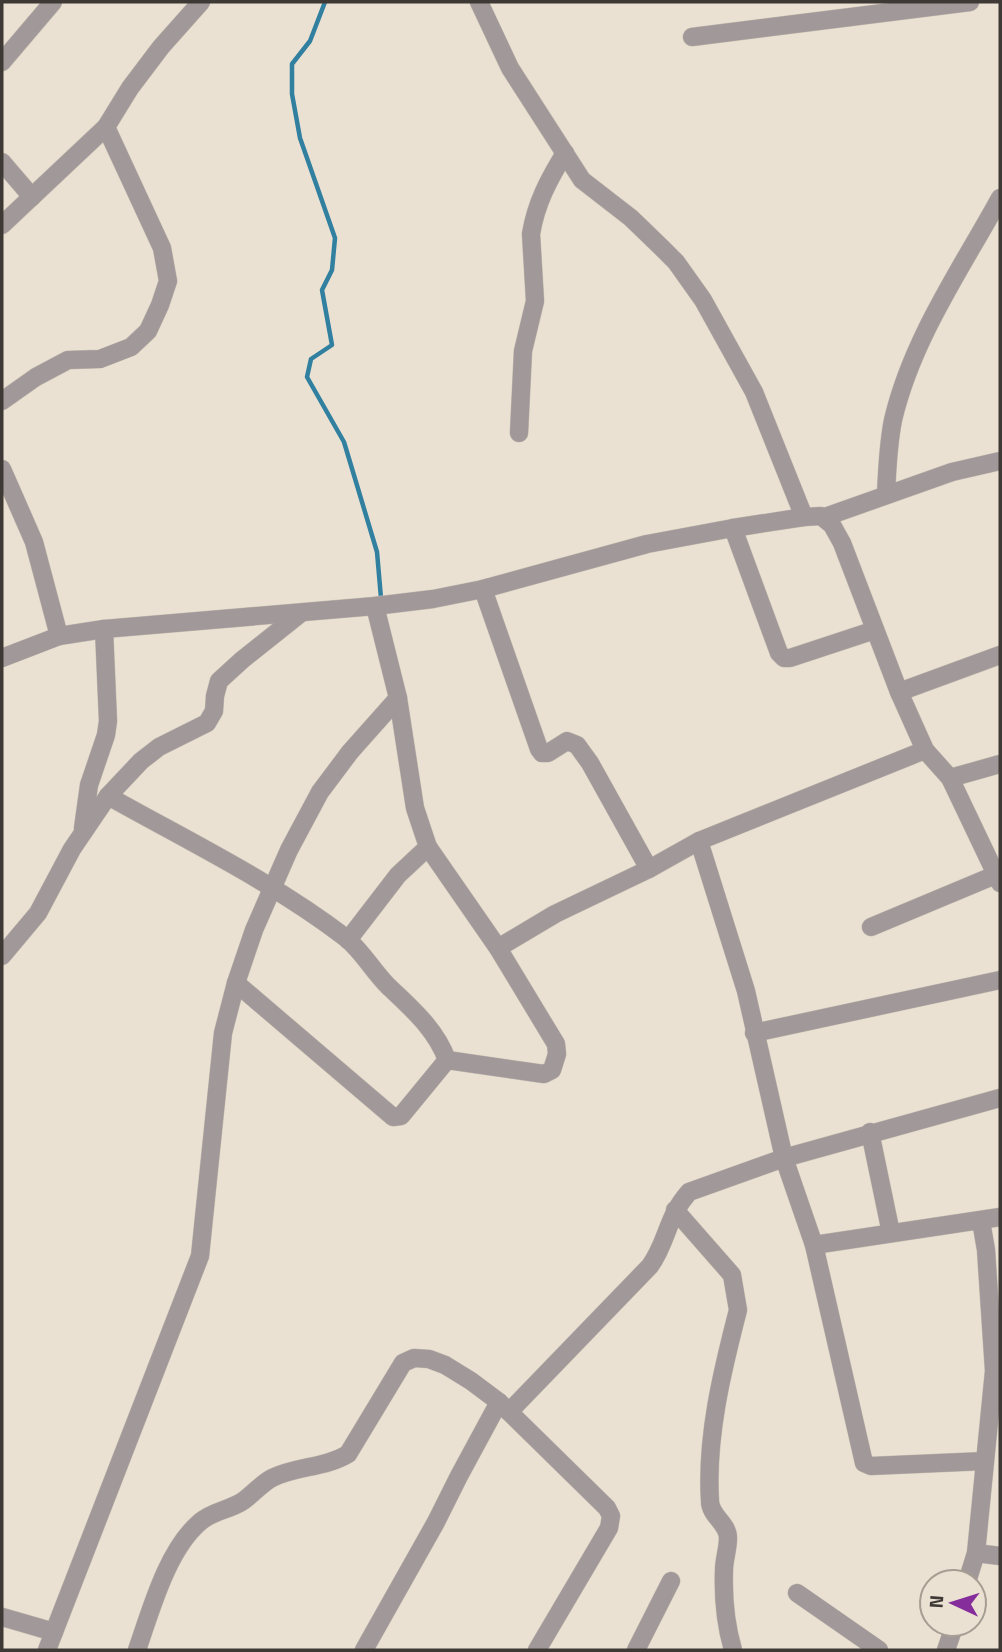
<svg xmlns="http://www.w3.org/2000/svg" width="1002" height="1652" font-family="'Titillium Web',sans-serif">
  <rect width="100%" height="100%" fill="#ebe1d3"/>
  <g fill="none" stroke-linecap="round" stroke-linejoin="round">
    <path stroke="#3180a0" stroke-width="4.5" d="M325 2 310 41 292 64V94L300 138 335 238 332 270 322 290 332 345 311 359 307 377 344 442 377 552 381 598"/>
    <g stroke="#c8bfb3" stroke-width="19">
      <g id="minor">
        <path d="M479 2 510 68 582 180 631 218 662 248 676 262 703 300 754 392 804 517"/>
        <path d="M692 37 970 2"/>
        <path d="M2 62 53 2"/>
        <path d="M2 162 32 197"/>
        <path d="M2 225 106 127 130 88 161 47 201 2"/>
        <path d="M2 401 36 377 68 360 100 359 131 347 148 331 160 305 168 281 162 248 106 127"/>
        <path d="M519 433 523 351 535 301 531 234C536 203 549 179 565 153"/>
        <path d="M2 469 34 542 59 636"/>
        <path d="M886 495C887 470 888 445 893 420 912 339 961 269 1000 198"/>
        <path d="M825 517 952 472 1000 461"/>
        <path d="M733 528 779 653 784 658H790L875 630"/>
        <path d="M483 589 539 749 542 753H548L567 741 577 745 590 763 649 869"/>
        <path d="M375 606 398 698 415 808 428 847 498 948 556 1044 557 1054 552 1070 544 1074 447 1060"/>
        <path d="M2 658 59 636 104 629 375 606 433 599 483 589 647 544 733 528 804 517 821 516 832 525 842 543 899 692 925 750 950 778 1000 883"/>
        <path d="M899 692 1000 655"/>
        <path d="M950 778 1000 764"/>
        <path d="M108 796C188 841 273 882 346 938 362 951 373 971 388 986 411 1008 436 1029 447 1060"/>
        <path d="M83 828 89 785 106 735 108 721 104 629"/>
        <path d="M699 841 746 991 784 1158 814 1245 864 1463 871 1466 985 1461"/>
        <path d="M871 927 1000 873"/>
        <path d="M348 940 398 875 428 847"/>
        <path d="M498 948 555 914 649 869 699 841 925 750"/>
        <path d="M2 956 38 913 72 849 108 796 141 761 159 747 207 723 214 711 215 696 219 681 242 660 301 613"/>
        <path d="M236 983 393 1117 401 1116 447 1060"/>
        <path d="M754 1033 1000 980"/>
        <path d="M870 1132 891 1233"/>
        <path d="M675 1210 732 1275 738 1310C722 1372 706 1437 710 1501 710 1516 728 1523 728 1538 728 1549 724 1560 724 1570 723 1596 726 1626 733 1650"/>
        <path d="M814 1245 1000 1217"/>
        <path d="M509 1412 650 1266C668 1241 666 1218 689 1192L784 1158 1000 1098"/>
        <path d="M976 1553 1000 1556"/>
        <path d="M967 1582 976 1553 994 1371 986 1250 981 1221"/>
        <path d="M797 1593 879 1650"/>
        <path d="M2 1617 54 1632"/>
        <path d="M47 1650 200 1256 223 1033 236 983 254 930 289 850 320 792 350 752 398 698"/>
        <path d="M137 1650C151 1610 167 1550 200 1522 212 1511 230 1510 243 1501 253 1494 261 1484 272 1478 296 1466 325 1468 348 1454L403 1363 414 1358 429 1359 445 1365 471 1381 499 1402 607 1508 611 1516 609 1528 537 1650"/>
        <path d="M364 1650 436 1522 459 1476 499 1402"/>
        <path d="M636 1650 671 1581"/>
        <path d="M946 1650 955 1624"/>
      </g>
    </g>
    <use href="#minor" stroke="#a19899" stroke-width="18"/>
  </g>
  <rect width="1002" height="1652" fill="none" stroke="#3e3934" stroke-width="7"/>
  <g transform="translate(953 1603) rotate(274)"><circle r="33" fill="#ebe1d3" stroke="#a69e93" stroke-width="2"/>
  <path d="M0-5L12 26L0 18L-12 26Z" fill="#842d9b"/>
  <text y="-10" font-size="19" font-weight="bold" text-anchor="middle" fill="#3e3934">N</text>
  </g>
</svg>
